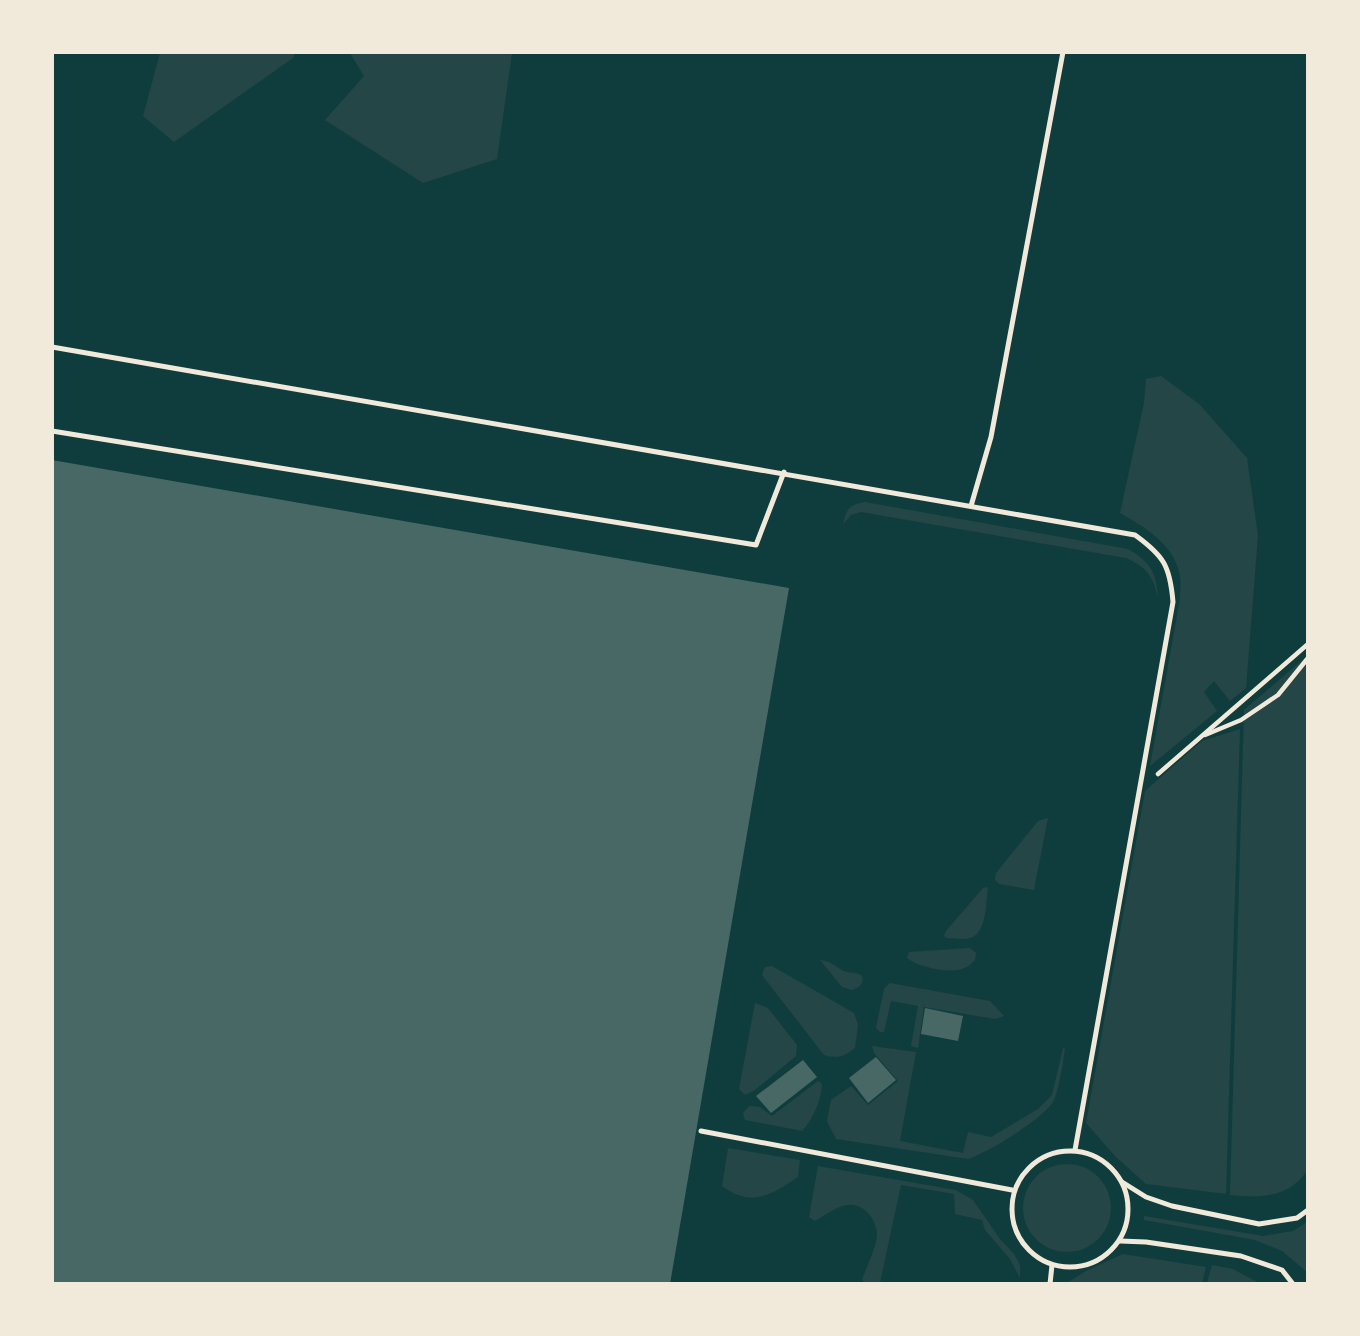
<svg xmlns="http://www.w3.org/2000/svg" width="1360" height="1336" font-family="'Fira Sans',sans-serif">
  <rect width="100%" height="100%" fill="#0f3d3e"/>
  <g fill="#244646">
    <path d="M160 53V52L295 53 293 58 174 142 143 116Z"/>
    <path d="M350 53H512L497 159 423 183 325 120 364 76Z"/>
    <path d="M1161 376 1199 404 1247 458 1258 536 1246 688 1230 701 1214 681 1204 692 1217 711 1150 766 1180 599C1180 591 1181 583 1180 576 1175 545 1145 527 1120 513L1144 403 1146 379Z"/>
    <path d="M865 502 1128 549C1150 562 1156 571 1158 597 1152 574 1147 568 1126 558L861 512 851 515 843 524C847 508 849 505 865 502Z"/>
    <path d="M1307 656V1171C1288 1198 1261 1198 1230 1195L1244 710Z"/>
    <path d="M1240 729 1226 1194 1146 1184 1116 1157 1086 1123 1145 791 1202 741Z"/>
    <path d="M1048 818 1034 890 999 884 995 880 996 873 1038 821Z"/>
    <path d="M988 887C986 901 987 934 970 938 963 940 954 938 947 938L944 936 946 931 983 888Z"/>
    <path d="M970 948 976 953 975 960C975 960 968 967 967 967 952 975 920 968 907 958L909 952Z"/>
    <path d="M820 960C831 961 834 966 844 971 851 974 855 971 862 976 864 985 859 987 852 990L842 987Z"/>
    <path d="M772 966 854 1013 858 1025 855 1048C844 1057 837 1059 824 1055L762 975 765 967Z"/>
    <path d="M890 983 990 1001 1004 1016 995 1019 924 1007 918 1048 911 1046 918 1006 891 1001 884 1032H880L876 1028 884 989Z"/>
    <path d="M755 1003 768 1008 797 1045 796 1056 755 1090 745 1095 739 1089Z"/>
    <path d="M872 1046 916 1052 900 1141 963 1153 968 1132 991 1137 1038 1109 1052 1095 1063 1048 1065 1049C1063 1063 1059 1090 1053 1102 1043 1119 987 1153 968 1159L836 1139 827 1121 831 1100 851 1086 868 1105 898 1081 874 1053Z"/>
    <path d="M818 1081 822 1084C822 1099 812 1121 802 1131L745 1120 743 1113 749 1106 760 1107 772 1116Z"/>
    <path d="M728 1148 800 1160 798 1177C771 1195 752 1208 722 1186Z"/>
    <circle cx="1067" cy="1208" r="44"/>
    <path d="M818 1166 956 1190 973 1200 1000 1239 1014 1254 1020 1265V1278L1010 1259 985 1230 982 1220 955 1214 954 1194 901 1185 880 1283H865L862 1280C866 1268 878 1244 877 1233 876 1226 873 1218 868 1213 851 1195 833 1210 815 1221L809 1217Z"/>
    <path d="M1144 1216 1263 1236 1293 1231 1307 1222V1272L1282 1251 1255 1240 1144 1220Z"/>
    <path d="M1123 1254 1206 1267 1202 1283H1067L1086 1271Z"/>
    <path d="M1212 1265 1233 1269 1259 1283H1207Z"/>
  </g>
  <g fill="#486865">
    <path d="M52 460 789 588 670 1284H52Z"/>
    <path d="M925 1008 963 1016 958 1041 921 1034Z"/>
    <path d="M876 1057 896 1080 868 1103 849 1078Z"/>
    <path d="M803 1060 817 1077 771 1113 756 1096Z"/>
  </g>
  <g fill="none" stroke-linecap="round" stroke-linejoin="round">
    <g stroke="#f1e9da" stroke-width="4.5">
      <path d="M1205 735 1241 720 1278 695 1308 658"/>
      <path d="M1158 774 1308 644"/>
    </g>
    <g stroke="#f1e9da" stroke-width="5">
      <path d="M52 347 1135 535C1164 556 1170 566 1173 602L1075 1150"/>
      <path d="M52 431 756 545 784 472"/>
      <path d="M971 506 991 437 1063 52"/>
      <path d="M701 1131 1012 1190"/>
      <circle cx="1070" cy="1209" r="58"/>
      <path d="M1122 1182 1146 1197 1172 1206 1259 1224 1297 1218 1308 1210"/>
      <path d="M1120 1241 1146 1242 1241 1256 1282 1270 1293 1284"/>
      <path d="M1050 1284 1052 1265"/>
    </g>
  </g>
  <rect width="1360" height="1336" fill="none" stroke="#f1e9da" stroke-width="108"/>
</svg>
